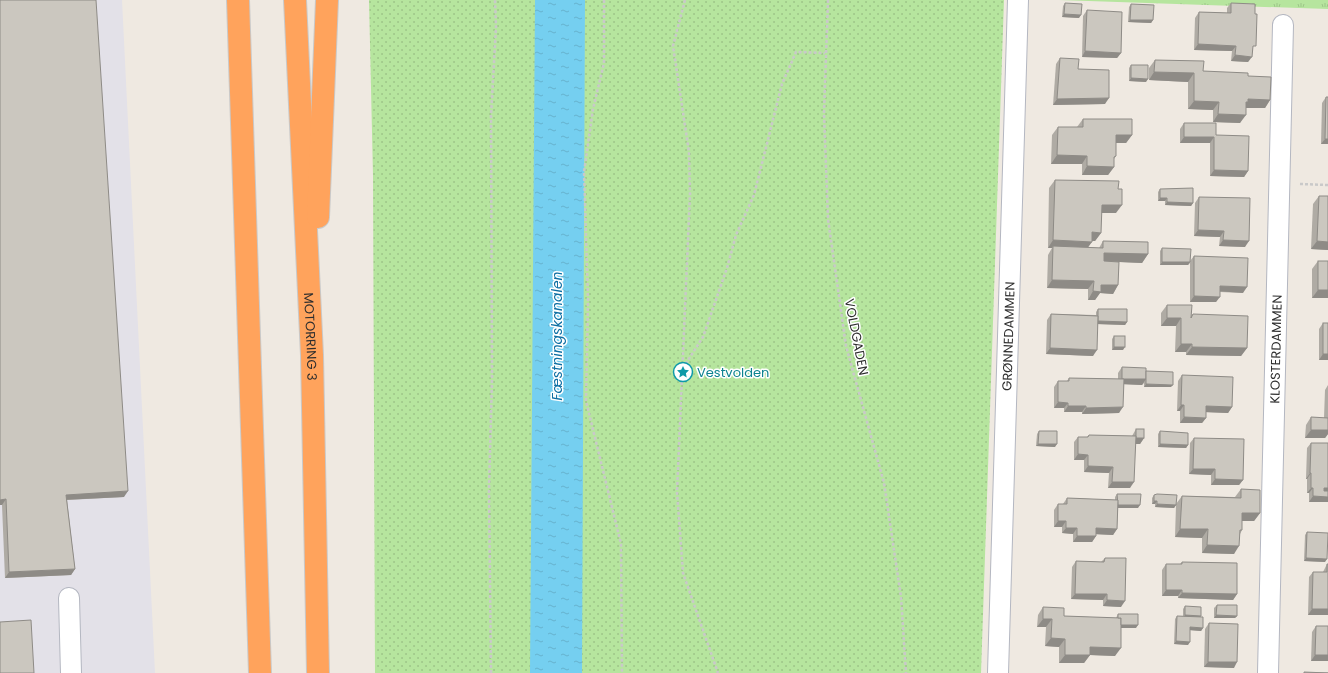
<svg xmlns="http://www.w3.org/2000/svg" width="1328" height="673" font-family="Poppins,sans-serif">
  <defs>
    <pattern id="grass-tufts" width="24" height="20" patternUnits="userSpaceOnUse"><rect width="24" height="20" fill="#b6e59e"/><path d="M3 7l-1-3M5 7V3M7 7l1-3M15 17l-1-3M17 17v-4M19 17l1-3" fill="none" stroke="#9dc588"/></pattern>
    <pattern id="park-dots" width="8" height="8" patternUnits="userSpaceOnUse"><rect width="8" height="8" fill="#b6e59e"/><path d="M2 2h.1M6 6h.1" fill="none" stroke="#9dc588" stroke-width="1.8" stroke-linecap="round"/></pattern>
    <pattern id="water-ripples" width="26" height="14" patternUnits="userSpaceOnUse"><rect width="26" height="14" fill="#75cff0"/><path d="M2 4q2-2 4 0t4 0M15 11q2-2 4 0t4 0" fill="none" stroke="#66b2ce"/></pattern>
  </defs>
  <rect width="100%" height="100%" fill="#efe9e1"/>
  <path fill="#e3e1e8" d="M0 0H122L155 673H0Z"/>
  <path fill="url(#grass-tufts)" d="M1059 0H1328V9Z"/>
  <path fill="url(#park-dots)" d="M369 0H1004L981 673H375L373 176Z"/>
  <path fill="url(#water-ripples)" d="M535 0H585L582 673H530Z"/>
  <g fill="none" stroke-linecap="round" stroke-linejoin="round">
    <g stroke="#b4b7c1" stroke-width="22">
      <g id="street">
        <path d="M69 598 71 673"/>
        <path id="s1" d="M998 673 1018 0"/>
        <path id="s2" d="M1268 673 1283 25"/>
      </g>
    </g>
    <g stroke="#c9c9c9" stroke-width="24">
      <g id="highway">
        <path d="M238 0 260 673"/>
        <path id="s3" d="M295 0 312 355 318 673"/>
        <path d="M318 217 327 0"/>
      </g>
    </g>
    <g stroke="#c9c9c9" stroke-width="2.5" stroke-dasharray="3 2" stroke-linecap="butt">
      <path d="M604 0V63L593 109 584 172 588 300 586 401 621 544 622 673"/>
      <path d="M685 0 673 46 689 152 690 194 677 492 683 573 718 673"/>
      <path d="M828 0 824 113 828 219 846 346 884 483 901 597 906 673"/>
      <path d="M1300 184 1328 185"/>
      <path d="M683 368 703 337 727 268 736 235 754 195 782 84 796 52 825 53"/>
      <path d="M491 673 489 489 492 379 491 116 496 27 495 0"/>
    </g>
    <use href="#street" stroke="#fff" stroke-width="20"/>
    <use href="#highway" stroke="#ffa35c" stroke-width="22"/>
  </g>
  <g fill="#afaba4">
    <path d="M0 0 124 497 67 500 75 569 71 575 5 578 2 505H0Z"/>
    <path d="M1065 3 1079 18 1062 17 1063 6Z"/>
    <path d="M1231 3 1253 50 1248 62 1231 61 1232 51 1194 50 1195 18 1199 12 1227 13V8Z"/>
    <path d="M1131 4 1153 20 1151 23 1128 22 1129 7Z"/>
    <path d="M1087 10 1121 53 1117 58 1082 57 1083 16Z"/>
    <path d="M1060 58 1078 69 1105 104 1053 105 1056 64Z"/>
    <path d="M1155 60 1203 71 1248 76 1270 100 1265 108H1246L1240 123 1213 122V110L1188 109V82L1149 80V68Z"/>
    <path d="M1131 65 1146 82 1129 81V68Z"/>
    <path d="M1326 97H1328V144H1321L1322 103Z"/>
    <path d="M1083 119 1132 135 1126 143H1116V156L1114 159V167L1108 175H1082V164H1051L1052 135 1058 127H1077Z"/>
    <path d="M1184 123 1216 135 1248 171 1244 177 1210 176V143H1180V129Z"/>
    <path d="M1055 180 1116 213H1101V233L1095 241H1092L1088 247 1099 248 1103 241 1148 254 1142 263 1119 262 1118 285 1113 294 1100 293 1095 300H1088V289L1047 288 1048 255 1052 248H1048L1049 188Z"/>
    <path d="M1160 189 1193 203 1191 206 1165 205V201H1158V192Z"/>
    <path d="M1319 196H1328V250L1311 249 1313 204Z"/>
    <path d="M1199 197 1245 247 1219 246 1220 237 1194 236 1195 203Z"/>
    <path d="M1162 248 1190 261 1194 256 1243 293 1220 292 1216 302H1190V263L1188 265H1160V251Z"/>
    <path d="M1318 261H1328V298H1312V269Z"/>
    <path d="M1167 305 1191 316 1193 314 1247 348 1241 356 1186 355V352H1175L1176 326H1161V313Z"/>
    <path d="M1098 309 1127 322 1125 325 1098 324 1093 356 1046 354 1047 320 1051 314 1096 315V312Z"/>
    <path d="M1323 323H1328V372V360H1319V329Z"/>
    <path d="M1114 336 1123 350H1112V339Z"/>
    <path d="M1122 367 1146 371 1171 387H1144V383L1142 385 1124 384 1119 413 1082 414V412H1064V408H1054V387L1058 381H1067L1069 378 1118 379V373Z"/>
    <path d="M1182 375 1232 407 1228 413 1206 412V418L1202 423H1180V411H1177L1178 381Z"/>
    <path d="M1328 385V434L1325 438H1305L1306 425 1311 417 1324 418 1325 390Z"/>
    <path d="M1136 429 1144 438 1140 444H1135L1130 488H1108L1109 473 1084 472V460H1074V442L1078 437H1087L1089 435 1132 436Z"/>
    <path d="M1039 431 1055 447 1036 446 1037 434Z"/>
    <path d="M1160 431 1188 445 1186 448 1158 447V434Z"/>
    <path d="M1194 438 1243 480 1239 485H1211V475L1189 474 1190 443Z"/>
    <path d="M1311 443 1328 502H1309V493H1307V479H1306L1307 448Z"/>
    <path d="M1241 489 1260 513 1254 521H1242V530L1240 534 1234 554 1202 553V538L1175 537 1176 505 1174 508 1155 507V504H1152V498L1154 495 1176 504 1182 496 1235 497Z"/>
    <path d="M1117 494 1138 508H1118L1117 529 1113 535 1096 534V536L1092 542H1073V534L1062 533V527H1054V510L1058 504H1063L1067 498 1115 500V497Z"/>
    <path d="M1307 532 1325 562 1304 561 1305 535Z"/>
    <path d="M1105 558 1121 607 1103 606V600L1071 599 1072 567 1076 561 1101 562Z"/>
    <path d="M1182 562 1237 594 1233 600 1178 598V596H1162V570L1166 564H1180Z"/>
    <path d="M1327 564 1328 615H1308L1309 577 1313 572H1323Z"/>
    <path d="M1217 605 1237 616 1235 618H1214V608Z"/>
    <path d="M1185 606 1201 616 1200 617 1203 628 1201 631 1190 630 1188 645 1174 644 1175 619 1177 616H1183V609Z"/>
    <path d="M1043 607 1064 616 1116 618 1118 614 1136 628H1121L1115 656 1090 655 1084 663H1059V647L1045 646 1046 627H1037L1038 615Z"/>
    <path d="M1209 623 1234 668 1204 667 1205 629Z"/>
    <path d="M1316 626H1328V661H1311L1312 632Z"/>
  </g>
  <g fill="#8e8b86">
    <path d="M1064 14 1081 15 1079 18 1062 17Z"/>
    <path d="M1130 20H1153L1151 23 1128 22Z"/>
    <path d="M1198 44 1236 46 1232 51 1194 50Z"/>
    <path d="M1085 51 1121 53 1117 58 1082 57Z"/>
    <path d="M1235 55 1252 57 1248 62 1231 61Z"/>
    <path d="M1154 72 1194 73 1188 82 1149 80Z"/>
    <path d="M1131 78 1148 79 1146 82 1129 81Z"/>
    <path d="M1109 98 1105 104 1053 105 1057 99Z"/>
    <path d="M1248 99 1270 100 1265 108H1244L1242 111Z"/>
    <path d="M1194 101 1219 102 1213 110 1188 109Z"/>
    <path d="M1218 114 1246 115 1240 123 1213 122Z"/>
    <path d="M1116 135H1132L1126 143H1111Z"/>
    <path d="M1184 137H1214L1210 143H1180Z"/>
    <path d="M1325 139H1328V144H1321Z"/>
    <path d="M1057 155 1087 156 1082 164H1051Z"/>
    <path d="M1087 166 1114 167 1108 175H1082Z"/>
    <path d="M1214 170 1248 171 1244 177 1210 176Z"/>
    <path d="M1160 198H1167L1165 201H1158Z"/>
    <path d="M1167 202 1193 203 1191 206 1165 205Z"/>
    <path d="M1102 205H1122L1116 213H1096Z"/>
    <path d="M1198 230 1224 231 1220 237 1194 236Z"/>
    <path d="M1092 232 1101 233 1095 241H1086Z"/>
    <path d="M1053 240 1092 242 1086 250 1053 246 1052 248H1048Z"/>
    <path d="M1223 240 1249 241 1245 247 1219 246Z"/>
    <path d="M1317 241 1328 242V250L1311 249Z"/>
    <path d="M1104 253 1148 254 1142 263 1098 261Z"/>
    <path d="M1162 262H1190L1188 265H1160Z"/>
    <path d="M1052 280 1094 281 1088 289 1047 288Z"/>
    <path d="M1101 285H1118L1113 294 1100 293 1095 300H1088L1093 291Z"/>
    <path d="M1220 286 1247 287 1243 293 1216 291Z"/>
    <path d="M1318 290H1328V298H1312Z"/>
    <path d="M1194 296 1220 297 1216 302H1190Z"/>
    <path d="M1167 318H1181L1176 326H1161Z"/>
    <path d="M1098 321 1127 322 1125 325 1096 324Z"/>
    <path d="M1181 344H1192L1186 352H1175Z"/>
    <path d="M1114 347H1125L1123 350H1112Z"/>
    <path d="M1192 347 1247 348 1241 356 1186 355Z"/>
    <path d="M1050 348 1097 350 1093 356 1046 354Z"/>
    <path d="M1323 354H1328V360H1319Z"/>
    <path d="M1122 379H1146L1142 385 1118 384Z"/>
    <path d="M1146 384 1173 385 1171 387H1144Z"/>
    <path d="M1058 402 1068 403 1064 408H1054Z"/>
    <path d="M1181 405H1184L1180 411H1177Z"/>
    <path d="M1068 406H1086L1082 412H1064Z"/>
    <path d="M1206 406 1232 407 1228 413 1202 412Z"/>
    <path d="M1123 407 1119 413 1082 414 1086 408Z"/>
    <path d="M1184 417 1206 418 1202 423H1180Z"/>
    <path d="M1311 430H1328V434L1325 438H1305Z"/>
    <path d="M1136 438H1144L1140 444H1132Z"/>
    <path d="M1038 444H1057L1055 447 1036 446Z"/>
    <path d="M1160 444 1188 445 1186 448 1158 447Z"/>
    <path d="M1078 454 1088 455 1084 460H1074Z"/>
    <path d="M1088 466 1113 467 1109 473 1084 472Z"/>
    <path d="M1193 469H1215L1211 475 1189 474Z"/>
    <path d="M1310 473H1311L1307 479H1306Z"/>
    <path d="M1215 479 1243 480 1239 485H1211Z"/>
    <path d="M1112 482H1134L1130 488H1108Z"/>
    <path d="M1311 488H1313L1309 493H1307Z"/>
    <path d="M1324 488H1328V494L1320 493Z"/>
    <path d="M128 491 124 497 62 500 66 495Z"/>
    <path d="M1313 496 1328 497V502H1309Z"/>
    <path d="M6 499 2 505H0V500Z"/>
    <path d="M1154 501H1157L1155 504H1152Z"/>
    <path d="M1157 504 1176 505 1174 508 1155 507Z"/>
    <path d="M1117 505H1140L1138 508H1115Z"/>
    <path d="M1242 513H1260L1254 521H1237Z"/>
    <path d="M1058 521H1066L1062 527H1054Z"/>
    <path d="M1066 528H1077L1073 534 1062 533Z"/>
    <path d="M1096 528 1117 529 1113 535 1092 534Z"/>
    <path d="M1180 529H1208L1202 538 1175 537Z"/>
    <path d="M1077 536H1096L1092 542H1073Z"/>
    <path d="M1207 545 1239 546 1234 554 1202 553Z"/>
    <path d="M1306 558 1327 559 1325 562 1304 561Z"/>
    <path d="M75 569 71 575 5 578 9 572Z"/>
    <path d="M1166 590H1182L1178 596H1162Z"/>
    <path d="M1182 593 1237 594 1233 600 1178 598Z"/>
    <path d="M1075 594H1107L1103 600 1071 599Z"/>
    <path d="M1107 600 1125 601 1121 607 1103 606Z"/>
    <path d="M1312 609H1328V615H1308Z"/>
    <path d="M1185 615 1201 616 1199 618H1183Z"/>
    <path d="M1216 615 1237 616 1235 618H1214Z"/>
    <path d="M1043 619H1052L1046 627H1037Z"/>
    <path d="M1118 625H1138L1136 628H1116Z"/>
    <path d="M1190 627 1203 628 1201 631 1188 630Z"/>
    <path d="M1051 638 1065 639 1059 647 1045 646Z"/>
    <path d="M1176 641 1190 642 1188 645 1174 644Z"/>
    <path d="M1090 647 1121 648 1115 656 1090 655 1084 663H1059L1065 655Z"/>
    <path d="M1315 655H1328V661H1311Z"/>
    <path d="M1208 662H1237L1234 668 1204 667Z"/>
  </g>
  <g fill="#cbc7bf" stroke="#8e8b86">
    <path d="M0 0H96L128 491 66 495 75 569 9 572 6 499 0 500Z"/>
    <path d="M1065 3 1082 4 1081 15 1064 14Z"/>
    <path d="M1231 3 1255 4V14H1257L1256 46H1253L1252 57 1235 55 1236 46 1198 44 1199 12 1231 13Z"/>
    <path d="M1131 4 1154 5 1153 20H1130Z"/>
    <path d="M1087 10 1122 12 1121 53 1085 51Z"/>
    <path d="M1060 58 1079 59 1078 69 1109 70V98L1057 99Z"/>
    <path d="M1155 60 1204 61 1203 71 1248 73V76L1271 77 1270 100 1248 99V102H1246V115L1218 114 1219 102 1194 101V73L1154 72Z"/>
    <path d="M1131 65H1148V79L1131 78Z"/>
    <path d="M1326 97H1328V139H1325Z"/>
    <path d="M1083 119H1132V135H1116V156L1114 157V167L1087 166V156L1057 155 1058 127H1083Z"/>
    <path d="M1184 123H1216V135L1249 136 1248 171 1214 170V137H1184Z"/>
    <path d="M1055 180 1119 181 1118 189H1122V205H1102L1101 233 1092 232V242L1053 240Z"/>
    <path d="M1193 188V203L1167 202V198H1160V189Z"/>
    <path d="M1319 196H1328V242L1317 241Z"/>
    <path d="M1199 197 1250 198 1249 241 1223 240 1224 231 1198 230Z"/>
    <path d="M1103 241 1148 242V254L1104 253V261L1119 262 1118 285H1101V292L1093 291 1094 281 1052 280 1053 246 1103 248Z"/>
    <path d="M1162 248 1191 249 1190 262H1162Z"/>
    <path d="M1194 256 1248 258 1247 287 1220 286V297L1194 296Z"/>
    <rect x="1318" y="261" width="10" height="29"/>
    <path d="M1167 305H1192L1191 318 1193 314 1248 316 1247 348 1192 347V344H1181V318H1167Z"/>
    <path d="M1098 309H1127V322L1098 321Z"/>
    <path d="M1051 314 1098 316 1097 350 1050 348Z"/>
    <rect x="1323" y="323" width="5" height="31"/>
    <rect x="1114" y="336" width="11" height="11"/>
    <path d="M1122 367 1146 368V379H1122Z"/>
    <path d="M1146 371 1173 372V385L1146 384Z"/>
    <path d="M1182 375 1233 377 1232 407 1206 406V418L1184 417V405H1181Z"/>
    <path d="M1069 378 1124 379 1123 407 1086 408V406H1068V403L1058 402V381H1069Z"/>
    <path d="M1311 417 1328 418V430H1311Z"/>
    <rect x="1136" y="429" width="8" height="9"/>
    <path d="M1039 431H1057V444H1038Z"/>
    <path d="M1160 431 1188 433V445L1160 444Z"/>
    <path d="M1089 435 1136 436 1134 482H1112L1113 467 1088 466V455L1078 454V437H1088Z"/>
    <path d="M1194 438 1244 439 1243 480 1215 479V469H1193Z"/>
    <path d="M1311 443H1328V488H1324V491H1328V497L1313 496V488H1311V473H1310Z"/>
    <path d="M1241 489 1260 490V513H1242V530H1240L1239 546 1207 545 1208 529H1180L1182 496 1241 498Z"/>
    <path d="M1117 494H1141L1140 505H1118Z"/>
    <path d="M1157 494 1177 495 1176 505 1157 504V501H1154V495Z"/>
    <path d="M1067 498 1118 500 1117 529 1096 528V536H1077V528H1066V521H1058V504H1067Z"/>
    <path d="M1307 532 1328 533 1327 559 1306 558Z"/>
    <path d="M1105 558H1126L1125 601 1107 600V594H1075L1076 561 1104 562Z"/>
    <path d="M1182 562 1237 563V594L1182 593V590H1166V564H1182Z"/>
    <path d="M1327 564H1328V609H1312L1313 572H1327Z"/>
    <path d="M1217 605H1237V616L1216 615Z"/>
    <path d="M1185 606 1201 607V616L1185 615Z"/>
    <path d="M1043 607 1064 608V616L1121 618V648L1090 647V655H1065V639L1051 638 1052 619H1043Z"/>
    <path d="M1118 614H1138V625H1121V618H1118Z"/>
    <path d="M1177 616 1203 617V628L1190 627V642L1176 641Z"/>
    <path d="M31 620 34 673H0V622Z"/>
    <path d="M1209 623 1238 624 1237 662H1208Z"/>
    <path d="M1316 626H1328V655H1315Z"/>
    <path d="M1304 672 1328 673H1304Z"/>
  </g>
  <defs>
    <g id="sight-ring" transform="scale(1)"><circle r="9.5" fill="#fff" stroke="#0f9aa8" stroke-width="1.5"/><path d="M0-6L1.8-2.2L6-1.7L2.9 1.2L3.7 5.4L0 3.3L-3.7 5.4L-2.9 1.2L-6-1.7L-1.8-2.2Z" fill="#0f9aa8"/></g>
  </defs>
  <g fill-rule="evenodd">
    <use href="#sight-ring" x="683" y="372"/>
  </g>
  <g text-anchor="middle" stroke-width="3" stroke-linejoin="round" paint-order="stroke">
    <g font-size="13" fill="#2e2e2e" stroke="#fff">
      <text dy="5" stroke="none"><textPath href="#s3" startOffset="337">MOTORRING 3</textPath></text>
      <text dy="5" stroke="none"><textPath href="#s1" startOffset="337">GRØNNEDAMMEN</textPath></text>
      <text transform="translate(857 337) rotate(79)" y="5">VOLDGADEN</text>
      <text dy="5" stroke="none"><textPath href="#s2" startOffset="324">KLOSTERDAMMEN</textPath></text>
    </g>
    <g font-size="13" fill="#0d838f" stroke="#fff" text-anchor="start">
      <text x="697" y="377">Vestvolden</text>
    </g>
    <g font-size="14" font-style="italic" fill="#0d6fa3" stroke="#fff">
      <text transform="translate(557 336) rotate(-90)" y="5">Fæstningskanalen</text>
    </g>
  </g>
</svg>
